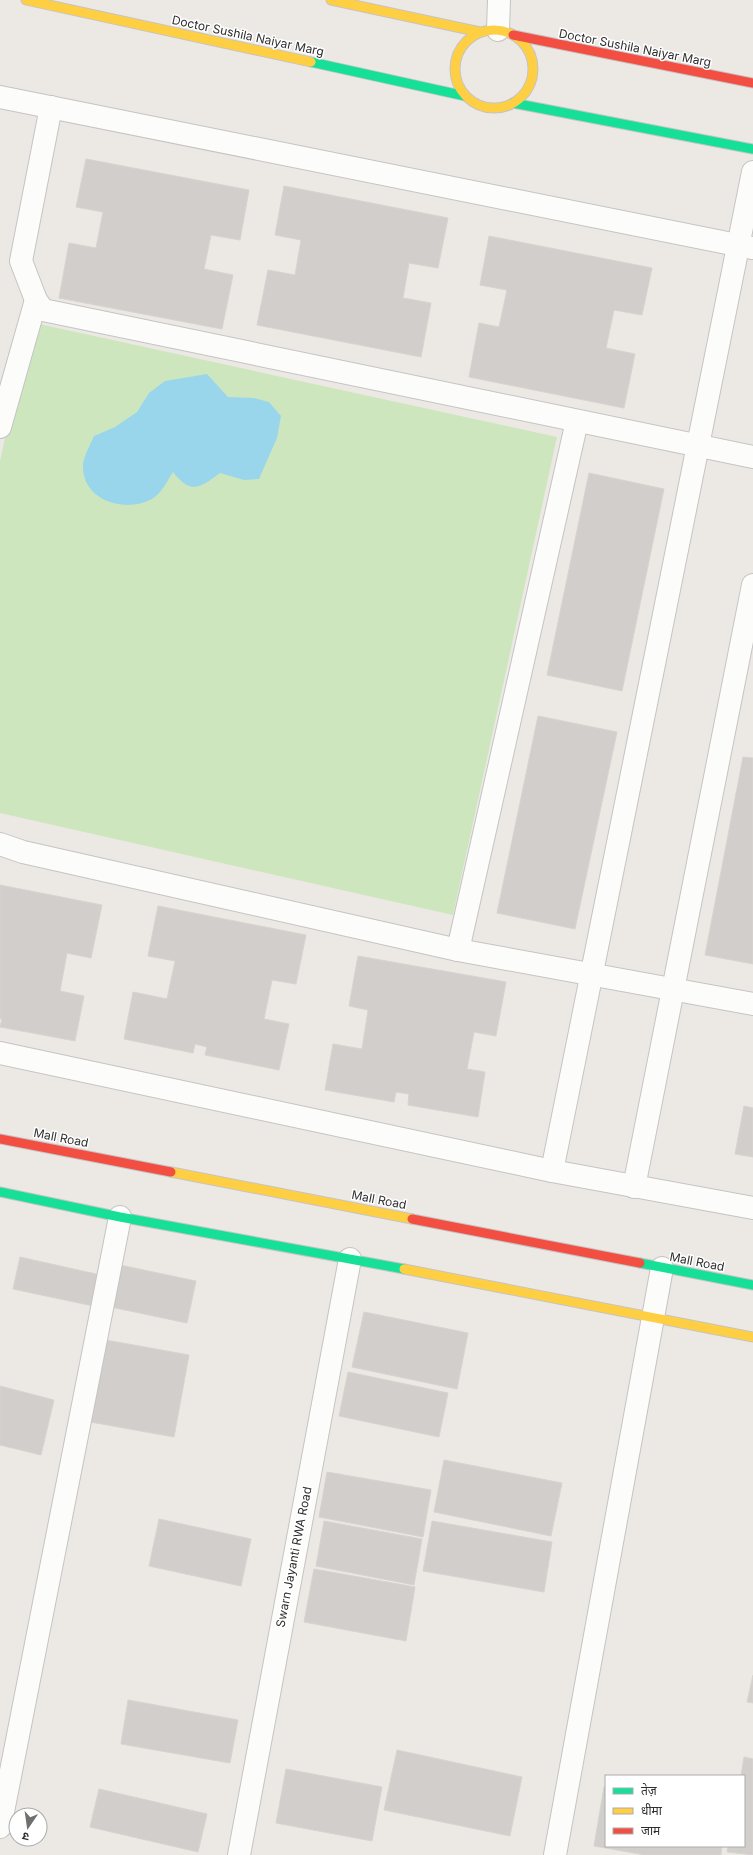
<svg xmlns="http://www.w3.org/2000/svg" width="753" height="1855" font-family="Inter,'Noto Sans Devanagari',sans-serif">
  <rect width="100%" height="100%" fill="#ece8e4"/>
  <path fill="#cee6be" d="M30 322 557 437 453 915 0 813V461Z"/>
  <path fill="#99d6ec" d="M207 374 228 397 254 398 269 402 281 416 277 438 259 479 244 480 220 473C200 488 191 495 173 472 167 481 162 493 152 499 127 513 84 502 83 468 82 458 90 446 94 436L115 427 137 412 149 393 165 381Z"/>
  <g fill="#d1cecb" stroke="#d7d4d0">
    <path d="M86 159 249 190 240 240 211 235 204 269 233 275 222 329 59 298 69 243 96 248 103 212 76 207Z"/>
    <path d="M284 186 448 218 438 268 409 263 403 298 431 303 421 357 257 325 268 270 295 275 301 240 275 235Z"/>
    <path d="M489 236 652 268 642 315 614 310 606 348 635 354 624 408 469 377 479 323 499 327 507 290 480 285Z"/>
    <path d="M589 473 664 489 622 691 547 675Z"/>
    <path d="M538 716 617 732 575 929 497 913Z"/>
    <path d="M743 757 753 758V964L705 955Z"/>
    <path d="M0 885 102 905 91 958 67 953 60 991 84 996 75 1041 0 1027 2 1019H0Z"/>
    <path d="M158 906 306 935 296 984 272 980 264 1019 289 1024 279 1070 205 1055 207 1047 195 1044 193 1053 124 1039 133 992 167 999 175 961 148 956Z"/>
    <path d="M358 956 506 982 496 1036 474 1032 467 1069 485 1072 478 1117 408 1105 409 1094 396 1092 394 1102 325 1090 333 1044 362 1049 368 1010 349 1006Z"/>
    <path d="M744 1106 753 1108V1157L735 1154Z"/>
    <path d="M20 1257 105 1276 98 1307 13 1289Z"/>
    <path d="M120 1265 196 1281 187 1323 111 1307Z"/>
    <path d="M364 1312 468 1333 457 1389 352 1367Z"/>
    <path d="M100 1339 189 1355 174 1437 85 1421Z"/>
    <path d="M348 1372 448 1393 439 1437 339 1416Z"/>
    <path d="M0 1386 54 1400 41 1455 0 1445Z"/>
    <path d="M444 1460 562 1483 551 1536 434 1512Z"/>
    <path d="M327 1472 431 1490 423 1537 319 1517Z"/>
    <path d="M159 1519 251 1539 241 1586 149 1566Z"/>
    <path d="M324 1521 422 1539 414 1585 316 1566Z"/>
    <path d="M432 1521 552 1542 544 1592 423 1571Z"/>
    <path d="M314 1569 415 1587 406 1641 304 1622Z"/>
    <path d="M753 1675V1703L747 1702Z"/>
    <path d="M128 1700 238 1720 230 1763 121 1744Z"/>
    <path d="M397 1750 522 1777 510 1836 384 1810Z"/>
    <path d="M744 1757 753 1759V1855L727 1852 728 1846H744V1776H741Z"/>
    <path d="M286 1769 382 1787 372 1841 276 1823Z"/>
    <path d="M604 1787H606V1846H722L721 1855H645L594 1846Z"/>
    <path d="M99 1789 207 1814 198 1852 90 1827Z"/>
  </g>
  <g fill="none" stroke-linecap="round" stroke-linejoin="round">
    <g stroke="#c5c4c5" stroke-width="24">
      <g id="street">
        <path d="M498 30 499 0"/>
        <path d="M0 97 752 248"/>
        <path d="M51 107 21 261 36 300 43 310 753 457"/>
        <path d="M0 427 36 300"/>
        <path d="M0 844 23 852 458 950 753 1004"/>
        <path d="M458 950 577 421"/>
        <path d="M0 1053 552 1171 753 1208"/>
        <path d="M552 1171 753 172"/>
        <path d="M634 1187 753 585"/>
        <path d="M0 1827 120 1217"/>
        <path d="M239 1855 350 1259"/>
        <path d="M555 1855 662 1268"/>
      </g>
    </g>
    <g stroke="#c5c4c5" stroke-width="11">
      <g id="fast">
        <path d="M311 62 465 96"/>
        <path d="M513 103 753 149"/>
        <path d="M0 1192 120 1217 404 1269"/>
        <path d="M640 1263 753 1285"/>
      </g>
    </g>
    <g stroke="#c5c4c5" stroke-width="11">
      <g id="slow">
        <path d="M26 0 311 62"/>
        <path d="M331 0 480 32"/>
        <circle cx="494" cy="69" r="39"/>
        <path d="M171 1172 412 1219"/>
        <path d="M404 1269 753 1337"/>
      </g>
    </g>
    <g stroke="#c5c4c5" stroke-width="11">
      <g id="jam">
        <path d="M513 35 753 83"/>
        <path d="M0 1139 171 1172"/>
        <path d="M412 1219 640 1263"/>
      </g>
    </g>
    <use href="#street" stroke="#fcfcfb" stroke-width="22"/>
    <use href="#fast" stroke="#16e098" stroke-width="9"/>
    <use href="#slow" stroke="#ffcf43" stroke-width="9"/>
    <use href="#jam" stroke="#f24e42" stroke-width="9"/>
  </g>
  <g text-anchor="middle" stroke-width="3" stroke-linejoin="round" paint-order="stroke">
    <g font-size="12" fill="#2e2e2e" stroke="#fff">
      <text transform="translate(248 36) rotate(12)" y="4">Doctor Sushila Naiyar Marg</text>
      <text transform="translate(635 48) rotate(11)" y="4">Doctor Sushila Naiyar Marg</text>
      <text transform="translate(61 1138) rotate(11)" y="4">Mall Road</text>
      <text transform="translate(379 1200) rotate(11)" y="4">Mall Road</text>
      <text transform="translate(697 1262) rotate(11)" y="4">Mall Road</text>
      <text transform="translate(294 1557) rotate(-79)" y="4">Swarn Jayanti RWA Road</text>
    </g>
  </g>
  <rect x="605" y="1775" width="140" height="72" fill="#ffffff" stroke="#ababab"/>
  <rect x="613" y="1788" width="20" height="6" fill="#16e098" stroke="#ababab"/>
  <text x="641" y="1795" font-size="12" fill="#2e2e2e">तेज़</text>
  <rect x="613" y="1808" width="20" height="6" fill="#ffcf43" stroke="#ababab"/>
  <text x="641" y="1815" font-size="12" fill="#2e2e2e">धीमा</text>
  <rect x="613" y="1828" width="20" height="6" fill="#f24e42" stroke="#ababab"/>
  <text x="641" y="1835" font-size="12" fill="#2e2e2e">जाम</text>
  <g transform="translate(28 1827) rotate(193)"><circle r="19" fill="#ffffff" stroke="#ababab"/>
  <path d="M0-3L7 15L0 10L-7 15Z" fill="#706f6e"/>
  <text y="-6" font-size="11" font-weight="bold" text-anchor="middle" fill="#2e2e2e">उ</text>
  </g>
</svg>
